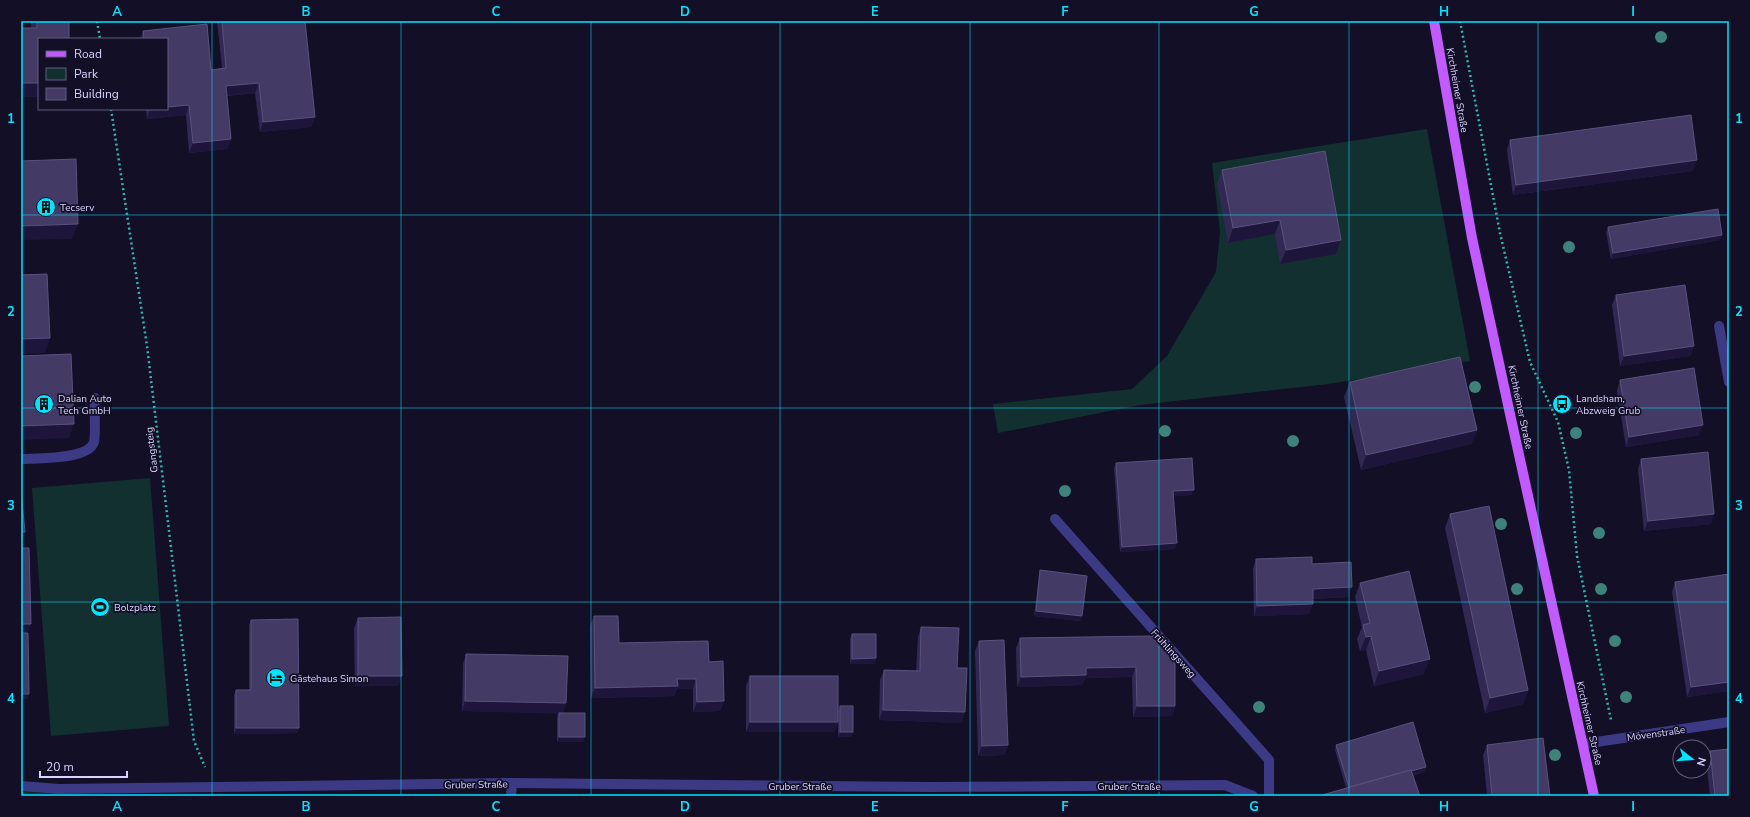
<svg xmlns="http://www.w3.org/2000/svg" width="1750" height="817" font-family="'Nunito Sans',sans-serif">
  <rect width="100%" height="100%" fill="#130f26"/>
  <g fill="#12302f">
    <path d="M1427 129 1470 361 1329 384 1140 405 998 433 993 404 1132 389 1167 356 1216 272 1220 232 1212 163Z"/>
    <path d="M150 478 169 726 51 736 32 488Z"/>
    <path d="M21 791 55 794V796H21Z"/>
  </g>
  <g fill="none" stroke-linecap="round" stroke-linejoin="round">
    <g stroke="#2fb8b0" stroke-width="2.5" stroke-dasharray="2 3" stroke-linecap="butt">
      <path d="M97 21 100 39"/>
      <path d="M1460 21 1500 233 1530 362 1558 422 1569 470 1577 556 1611 720"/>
      <path d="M111 109 147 346 194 741 205 767"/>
    </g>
    <g stroke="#3d3a85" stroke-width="10">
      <path d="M1719 326 1729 382"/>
      <path d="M21 459C37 458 89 460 94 442 96 435 94 408 95 398"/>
      <path d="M1055 519 1269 760V796"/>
      <path d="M1583 744 1729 722"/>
      <path d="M21 786 59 789 512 783 931 787 1225 785 1253 796"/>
      <path d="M511 796 512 783"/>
    </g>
    <path stroke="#c25bff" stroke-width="10" d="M1434 21 1472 238 1510 414 1594 796"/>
  </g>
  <g fill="#3d827b">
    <circle cx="1661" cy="37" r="6"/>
    <circle cx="1569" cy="247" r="6"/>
    <circle cx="1475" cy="387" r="6"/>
    <circle cx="1165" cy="431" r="6"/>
    <circle cx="1576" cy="433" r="6"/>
    <circle cx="1293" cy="441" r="6"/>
    <circle cx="1065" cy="491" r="6"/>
    <circle cx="1501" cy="524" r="6"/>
    <circle cx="1599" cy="533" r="6"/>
    <circle cx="1517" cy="589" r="6"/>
    <circle cx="1601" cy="589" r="6"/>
    <circle cx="1615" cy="641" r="6"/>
    <circle cx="1626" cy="697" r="6"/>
    <circle cx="1259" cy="707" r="6"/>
    <circle cx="1555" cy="755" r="6"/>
  </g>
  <g fill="#312854">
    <path d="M31 21H69L39 97H21V28H31Z"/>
    <path d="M217 21H305L315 117 311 127 260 132 255 93 227 96 231 139 227 149 189 153 186 115 147 119 146 109H167V39H140L143 31 207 24 211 70 222 68Z"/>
    <path d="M1510 140 1693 171 1513 195 1507 150Z"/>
    <path d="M1222 170 1341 240 1336 254 1280 264 1275 234 1228 243 1217 184Z"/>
    <path d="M1608 227 1720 240 1611 259 1606 232Z"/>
    <path d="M1616 295 1694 346 1690 356 1620 366 1612 305Z"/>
    <path d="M1620 380 1699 435 1626 447 1617 391Z"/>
    <path d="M1350 382 1477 430 1471 444 1361 470 1344 397Z"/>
    <path d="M1641 459 1711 524 1644 531 1638 469Z"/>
    <path d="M1116 463 1192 495 1173 496 1175 549 1120 552 1114 468Z"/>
    <path d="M1450 514 1528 690 1523 704 1485 713 1445 528Z"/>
    <path d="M1256 559 1312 564 1348 597 1313 599 1309 614 1254 616 1253 569Z"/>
    <path d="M1040 570 1082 616 1080 621 1034 616 1039 575Z"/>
    <path d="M1675 582 1729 691 1687 697 1672 592Z"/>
    <path d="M1360 583 1424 674 1374 686 1366 650 1360 651 1357 639 1362 627 1355 597Z"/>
    <path d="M594 616 619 643 709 662 724 701 720 711 693 712V689H677L674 696 591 698 590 626Z"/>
    <path d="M358 618 402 676 398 686H355L354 628Z"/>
    <path d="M251 620 299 728 297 733 234 734V695L236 690H249V625Z"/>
    <path d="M921 627 957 668 962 723 879 720 880 680 884 670 916 671 918 637Z"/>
    <path d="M852 634 876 658 874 664H850V639Z"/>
    <path d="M1152 636 1175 706 1172 716 1133 717 1132 677 1085 678 1082 685 1017 687 1016 648 1020 638Z"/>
    <path d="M979 641 1008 745 1004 755 978 756 975 651Z"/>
    <path d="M466 654 566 703 563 713 583 742H557V718L558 713 462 711 463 664Z"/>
    <path d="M750 676 838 710 840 706 853 732 851 737H838V722L834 732H746V686Z"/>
    <path d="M1336 745 1426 767 1424 772 1413 776 1420 796H1322V795L1346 788 1335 750Z"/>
    <path d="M1487 745 1550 796H1487L1483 755Z"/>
    <path d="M1710 751 1729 796H1710L1706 761Z"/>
  </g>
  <g fill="#1d163a">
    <rect x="21" y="83" width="18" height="14"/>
    <path d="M259 83 255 93 222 96 226 86Z"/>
    <path d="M189 105 186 115 147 119 150 109H167V107Z"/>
    <path d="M315 117 311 127 260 132 263 122Z"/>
    <path d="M231 139 227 149 189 153 193 143Z"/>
    <path d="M1697 160 1693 171 1513 195 1516 185Z"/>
    <path d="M1280 220 1275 234 1228 243 1233 228Z"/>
    <path d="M78 224 72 239 21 240V226Z"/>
    <path d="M1722 235 1720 240 1611 259 1613 253Z"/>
    <path d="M1341 240 1336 254 1280 264 1286 250Z"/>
    <path d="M50 338 45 353 21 354V339Z"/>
    <path d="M1694 346 1690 356 1620 366 1624 356Z"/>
    <path d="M74 424 69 438 21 440V426Z"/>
    <path d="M1703 425 1699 435 1626 447 1629 437Z"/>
    <path d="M1477 430 1471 444 1361 470 1366 455Z"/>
    <path d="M1194 490 1192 495 1171 497 1173 491Z"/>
    <path d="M1714 514 1711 524 1644 531 1648 521Z"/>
    <path d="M21 532H25L22 542H21Z"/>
    <path d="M1177 543 1175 549 1120 552 1122 547Z"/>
    <path d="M1352 587 1348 597 1309 599 1313 589Z"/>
    <path d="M1313 604 1309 614 1254 616 1257 606Z"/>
    <path d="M1036 611 1082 616 1080 621 1034 616Z"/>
    <path d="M21 624H31L26 638H21Z"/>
    <path d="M1371 636 1366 650 1360 651 1366 637Z"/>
    <path d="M876 658 874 664H850L852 659Z"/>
    <path d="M1430 659 1424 674 1374 686 1379 671Z"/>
    <path d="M1136 667 1132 677 1085 678 1082 685 1017 687 1021 677 1086 668Z"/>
    <path d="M358 676H402L398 686H355Z"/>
    <path d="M677 679H696L693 689H677L674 696 591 698 595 688Z"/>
    <path d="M1729 682V691L1687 697 1691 687Z"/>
    <path d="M1528 690 1523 704 1485 713 1490 698Z"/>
    <path d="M21 694H29L28 699H21Z"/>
    <path d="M465 701 566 703 563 714 462 711Z"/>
    <path d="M724 701 720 711 693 712 697 702Z"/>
    <path d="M1137 706H1175L1172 716 1133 717Z"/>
    <path d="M883 710 965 712 962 723 879 720Z"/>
    <path d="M750 722H838L834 732H746Z"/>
    <path d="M236 728H299L297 733 234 734Z"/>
    <path d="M840 732H853L851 737H838Z"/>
    <path d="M559 737H585L583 742H557Z"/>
    <path d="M1008 745 1004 755 978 756 982 746Z"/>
    <path d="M1426 767 1424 772 1348 795 1350 790Z"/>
  </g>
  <g fill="#433a66" stroke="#5a527e">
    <path d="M37 21H69V39H39V83H21V28H37Z"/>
    <path d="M222 21H305L315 117 263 122 259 83 226 86 231 139 193 143 189 105 167 107V39H144L143 31 207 24 211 70 226 68Z"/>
    <path d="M1691 115 1697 160 1516 185 1510 140Z"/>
    <path d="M1325 151 1341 240 1286 250 1280 220 1233 228 1222 170Z"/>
    <path d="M76 159 78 224 21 226V161Z"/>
    <path d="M1718 209 1722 235 1613 253 1608 227Z"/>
    <path d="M47 274 50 338 21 339V275Z"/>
    <path d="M1685 285 1694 346 1624 356 1616 295Z"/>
    <path d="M71 354 74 424 21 426V356Z"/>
    <path d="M1460 357 1477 430 1366 455 1350 382Z"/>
    <path d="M1694 368 1703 425 1629 437 1620 380Z"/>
    <path d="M1708 452 1714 514 1648 521 1641 459Z"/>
    <path d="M1192 458 1194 490 1173 491 1177 543 1122 547 1116 463Z"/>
    <path d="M21 491 25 532H21Z"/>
    <path d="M1489 506 1528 690 1490 698 1450 514Z"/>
    <path d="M21 548H29L31 624H21Z"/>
    <path d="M1312 557V564L1351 562 1352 587 1313 589V604L1257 606 1256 559Z"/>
    <path d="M1040 570 1087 576 1082 616 1036 611Z"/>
    <path d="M1409 571 1430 659 1379 671 1371 636 1366 637 1363 625 1370 623 1360 583Z"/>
    <path d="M1729 574V682L1691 687 1675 582Z"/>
    <path d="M594 616H618L619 643 708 641 709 662 723 661 724 701 697 702 696 679H677L678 686 595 688Z"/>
    <path d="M401 617 402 676H358V618Z"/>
    <path d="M298 619 299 728H236V690H251V620Z"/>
    <path d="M921 627 959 628 957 668H967L965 712 883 710 884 670 920 671Z"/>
    <path d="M21 633H28L29 694H21Z"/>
    <path d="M852 634H876V658L852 659Z"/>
    <path d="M1152 636 1175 659V706H1137L1136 667 1086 668V675L1021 677 1020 638Z"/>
    <path d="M1004 640 1008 745 982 746 979 641Z"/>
    <path d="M466 654 568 656 566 703 465 701Z"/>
    <rect x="750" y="676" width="88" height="46"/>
    <rect x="840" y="706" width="13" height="26"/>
    <rect x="559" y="713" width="26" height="24"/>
    <path d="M1413 722 1426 767 1411 771V770L1349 787 1336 745Z"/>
    <path d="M1543 738 1550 796H1492L1487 745Z"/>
    <path d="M1729 749V796H1715L1710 751Z"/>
    <path d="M1411 770 1420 796H1323L1322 795Z"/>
  </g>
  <path fill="none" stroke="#00e5ff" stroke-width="1" stroke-opacity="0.55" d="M212 21V796M401 21V796M591 21V796M780 21V796M970 21V796M1159 21V796M1349 21V796M1538 21V796M21 215H1729M21 408H1729M21 602H1729"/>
  <defs>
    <g id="building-disc" transform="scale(1)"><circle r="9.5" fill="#00e5ff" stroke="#130f26"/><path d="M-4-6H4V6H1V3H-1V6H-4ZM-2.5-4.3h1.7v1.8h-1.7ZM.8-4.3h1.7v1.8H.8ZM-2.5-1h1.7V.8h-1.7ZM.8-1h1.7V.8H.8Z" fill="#111"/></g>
    <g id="bus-disc" transform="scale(1)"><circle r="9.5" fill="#00e5ff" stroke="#130f26"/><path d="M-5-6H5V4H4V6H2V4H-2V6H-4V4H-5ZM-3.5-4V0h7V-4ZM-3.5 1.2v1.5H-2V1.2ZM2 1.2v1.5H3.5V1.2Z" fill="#111"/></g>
    <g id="stadium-disc" transform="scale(1)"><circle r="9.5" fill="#00e5ff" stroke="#130f26"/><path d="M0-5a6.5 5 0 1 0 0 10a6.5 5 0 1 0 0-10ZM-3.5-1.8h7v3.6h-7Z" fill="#111"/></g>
    <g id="hotel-disc" transform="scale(1)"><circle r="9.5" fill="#00e5ff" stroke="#130f26"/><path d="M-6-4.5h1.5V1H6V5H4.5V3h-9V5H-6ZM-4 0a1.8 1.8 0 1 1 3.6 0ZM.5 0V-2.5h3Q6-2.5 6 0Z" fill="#111"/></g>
  </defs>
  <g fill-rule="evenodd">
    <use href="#building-disc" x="46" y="207"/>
    <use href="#building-disc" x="44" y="404"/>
    <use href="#bus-disc" x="1562" y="404"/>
    <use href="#stadium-disc" x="100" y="607"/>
    <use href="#hotel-disc" x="276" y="678"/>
  </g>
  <g text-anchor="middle" stroke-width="3.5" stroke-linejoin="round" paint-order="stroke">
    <g font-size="10" fill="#d9d4ff" stroke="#130f26">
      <text transform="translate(1458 90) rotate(80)" y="4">Kirchheimer Straße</text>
      <text transform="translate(1521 407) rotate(78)" y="4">Kirchheimer Straße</text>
      <text transform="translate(151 450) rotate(-97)" y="4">Gangsteig</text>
      <text transform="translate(1174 653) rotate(48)" y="4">Frühlingsweg</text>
      <text transform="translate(1590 723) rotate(77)" y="4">Kirchheimer Straße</text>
      <text transform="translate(1656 733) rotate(-8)" y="4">Mövenstraße</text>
      <text transform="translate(476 784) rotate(-1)" y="4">Gruber Straße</text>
      <text x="800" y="790">Gruber Straße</text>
      <text x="1129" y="790">Gruber Straße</text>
    </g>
    <g font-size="10" fill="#d9d4ff" stroke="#130f26" text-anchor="start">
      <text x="60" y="211">Tecserv</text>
      <text x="58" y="402">Dalian Auto<tspan x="58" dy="12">Tech GmbH</tspan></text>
      <text x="1576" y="402">Landsham,<tspan x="1576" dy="12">Abzweig Grub</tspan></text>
      <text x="114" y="611">Bolzplatz</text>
      <text x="290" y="682">Gästehaus Simon</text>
    </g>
  </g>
  <rect width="1750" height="817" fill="none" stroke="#130f26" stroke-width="44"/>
  <rect x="38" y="38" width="130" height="72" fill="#130f26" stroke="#625e7d"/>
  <rect x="46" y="51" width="20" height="6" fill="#c25bff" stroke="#625e7d"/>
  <text x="74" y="58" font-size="12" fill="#d9d4ff">Road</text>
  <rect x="46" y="68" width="20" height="12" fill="#12302f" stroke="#625e7d"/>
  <text x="74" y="78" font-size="12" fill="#d9d4ff">Park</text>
  <rect x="46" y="88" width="20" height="12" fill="#433a66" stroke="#625e7d"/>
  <text x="74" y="98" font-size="12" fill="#d9d4ff">Building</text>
  <g transform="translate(1692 759) rotate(107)"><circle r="19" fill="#130f26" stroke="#625e7d"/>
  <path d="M0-3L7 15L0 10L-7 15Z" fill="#00e5ff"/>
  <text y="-6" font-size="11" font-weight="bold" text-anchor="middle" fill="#d9d4ff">N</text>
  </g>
  <path d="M40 771v6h87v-6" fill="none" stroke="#d9d4ff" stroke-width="2"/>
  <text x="46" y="771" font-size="12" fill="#d9d4ff" stroke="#130f26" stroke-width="3" paint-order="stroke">20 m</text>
  <rect x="22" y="22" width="1706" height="773" fill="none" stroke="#00e5ff" stroke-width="1.5"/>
  <g font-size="13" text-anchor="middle" font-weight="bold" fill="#00e5ff">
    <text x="117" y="16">A</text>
    <text x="306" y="16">B</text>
    <text x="496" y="16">C</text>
    <text x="685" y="16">D</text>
    <text x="875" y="16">E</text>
    <text x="1065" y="16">F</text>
    <text x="1254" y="16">G</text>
    <text x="1444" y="16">H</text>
    <text x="1633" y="16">I</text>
    <text x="11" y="123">1</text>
    <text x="1739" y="123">1</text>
    <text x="11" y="316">2</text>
    <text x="1739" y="316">2</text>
    <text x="11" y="510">3</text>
    <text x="1739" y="510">3</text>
    <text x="11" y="703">4</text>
    <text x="1739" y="703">4</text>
    <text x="117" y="811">A</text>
    <text x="306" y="811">B</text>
    <text x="496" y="811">C</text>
    <text x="685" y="811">D</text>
    <text x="875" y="811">E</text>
    <text x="1065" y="811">F</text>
    <text x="1254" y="811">G</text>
    <text x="1444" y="811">H</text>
    <text x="1633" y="811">I</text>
  </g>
</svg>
